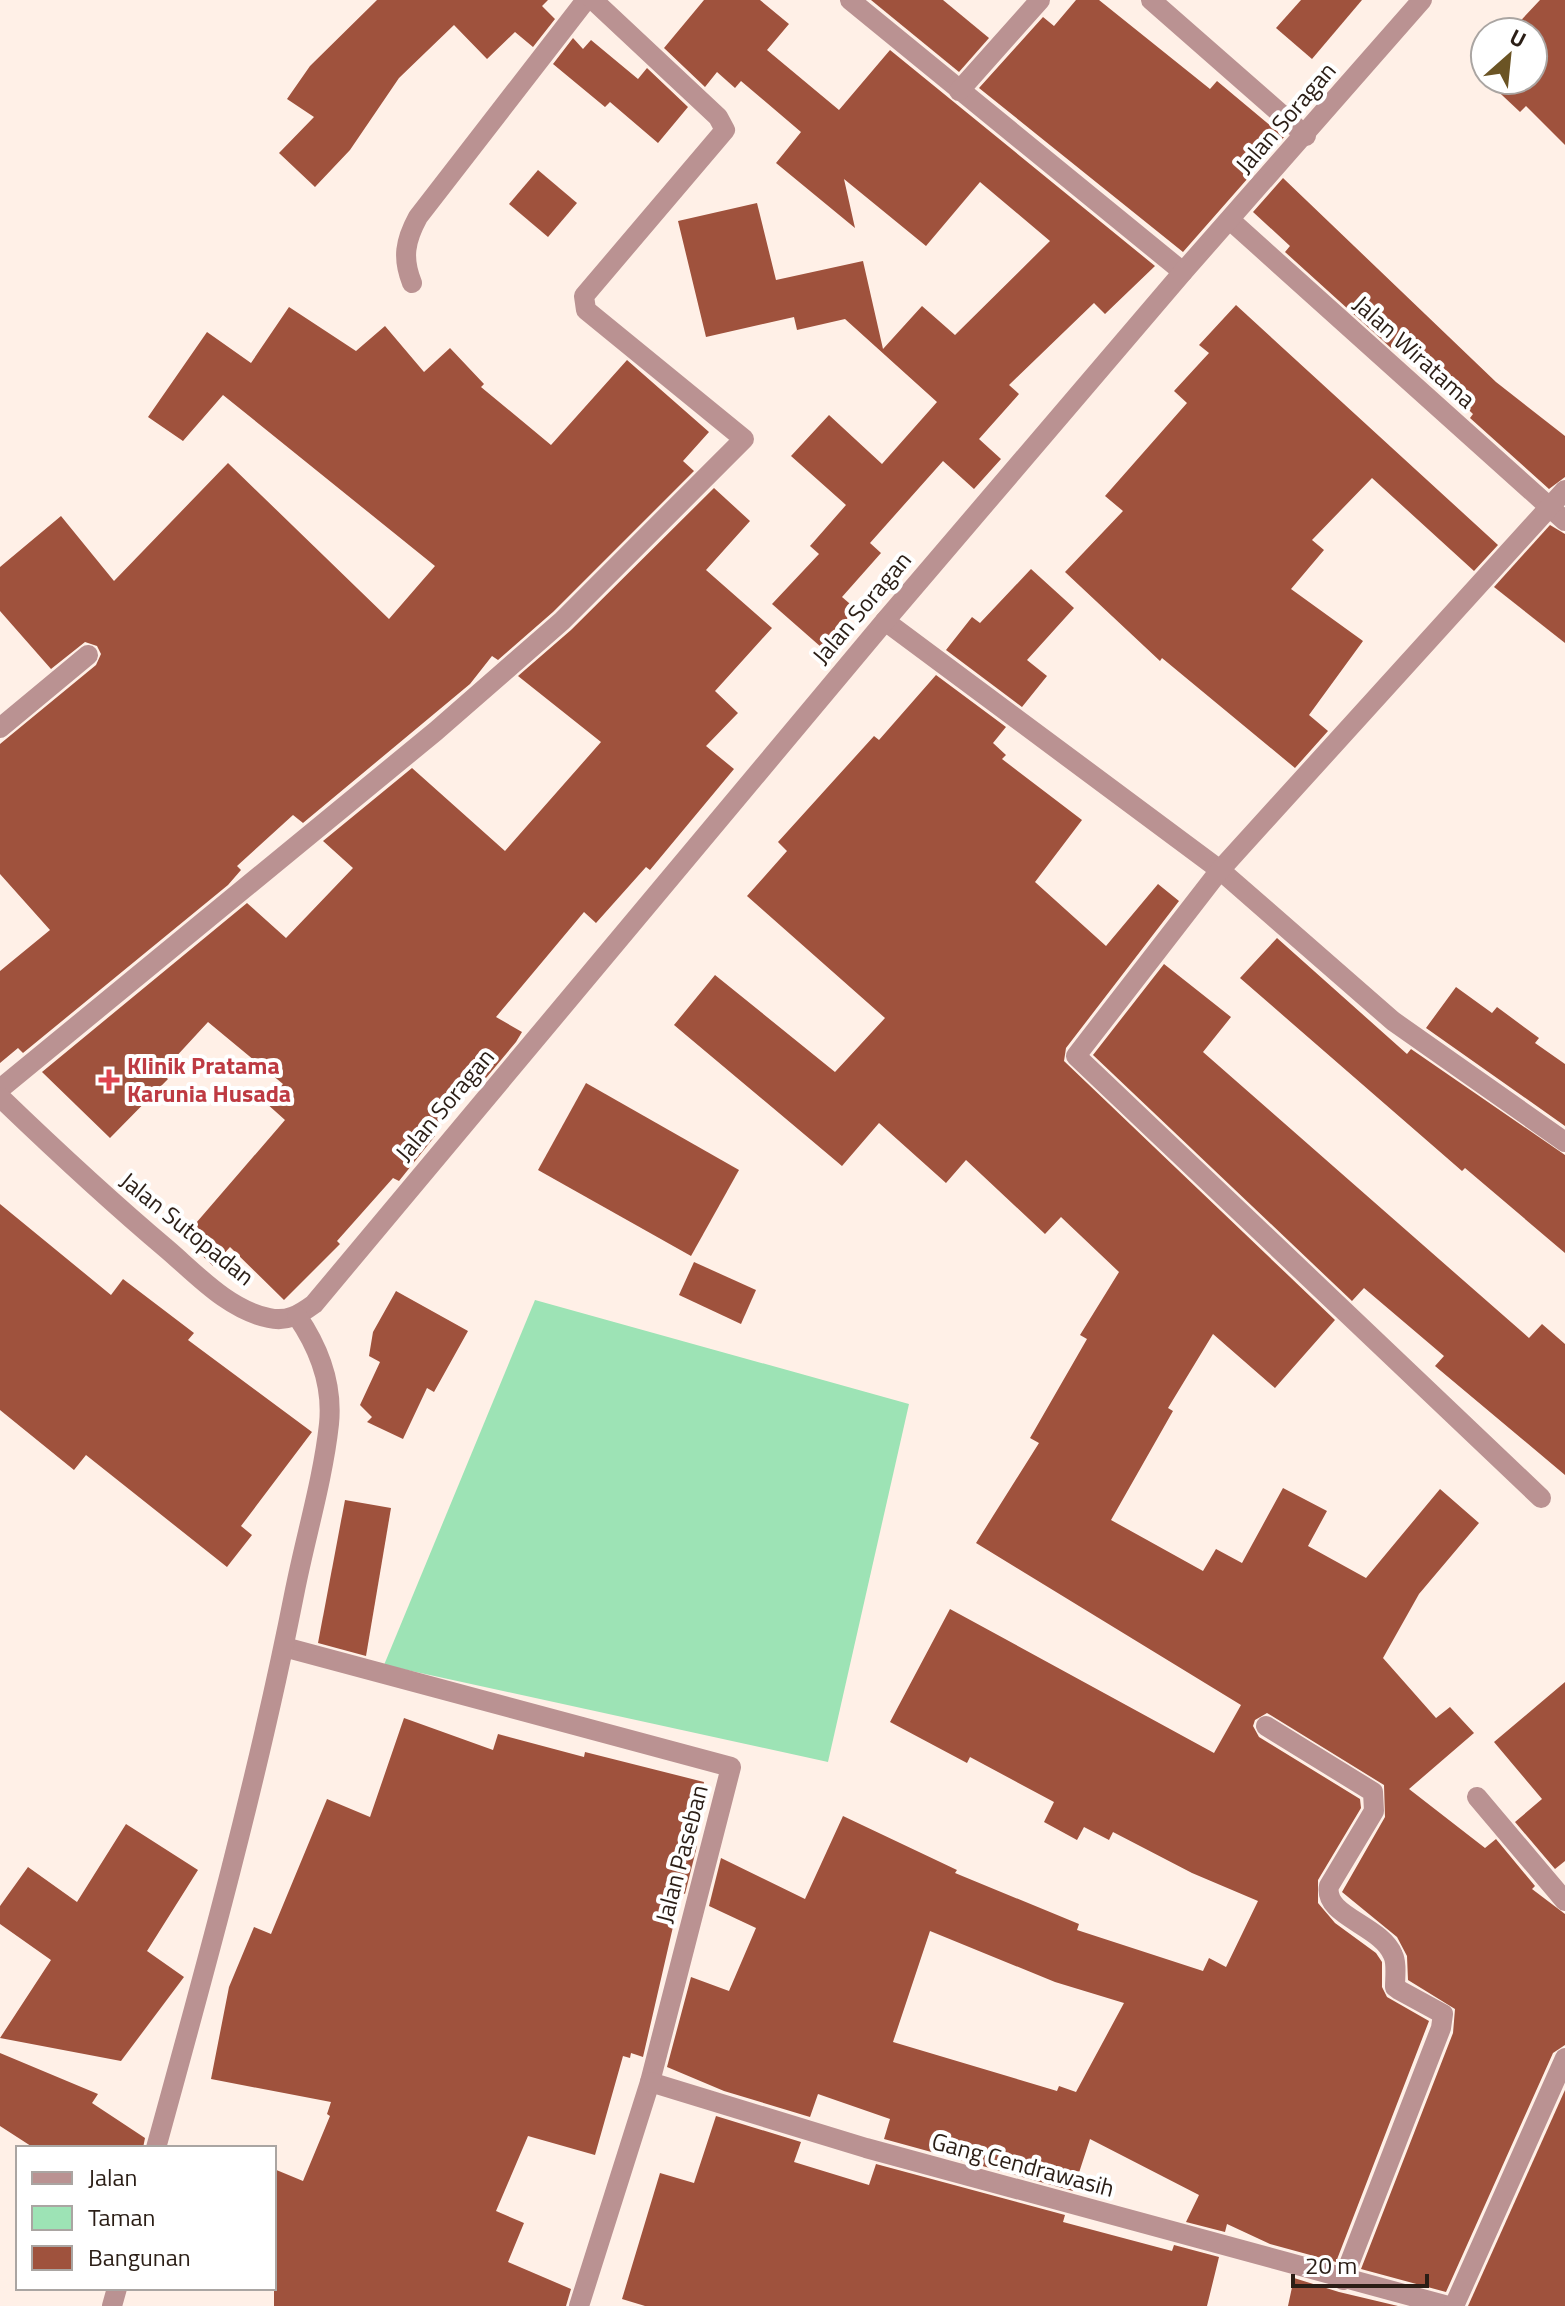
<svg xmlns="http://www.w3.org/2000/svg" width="1565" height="2306" font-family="'Titillium Web',sans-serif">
  <rect width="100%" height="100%" fill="#fff0e7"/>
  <path fill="#9de3b5" d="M535 1300 909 1404 828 1762 384 1665Z"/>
  <g fill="#9f523d" fill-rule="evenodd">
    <path d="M377 0H548L542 6 555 19 533 47 515 32 487 59 454 25 399 78 350 150 315 187 279 153 314 117 287 99 310 66Z"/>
    <path d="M704 0H760L789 24 767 50 839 110 890 50 1155 266 1105 314 1094 303 1009 385 1019 394 979 439 1001 459 974 489 943 461 870 543 881 553 842 597 856 609 821 647 772 604 819 554 810 546 846 505 791 456 829 415 882 464 937 402 845 319 797 330 794 317 706 337 678 221 757 203 776 280 863 261 883 349 922 306 955 335 1050 241 980 182 926 246 844 179 855 228 776 163 801 132 741 81 735 88 717 72 705 87 664 48Z"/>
    <path d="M871 0H943L989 38 959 72Z"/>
    <path d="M1076 0H1099L1210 89 1217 81 1284 137 1183 252 979 88 1043 17 1054 26Z"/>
    <path d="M1301 0H1362L1312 59 1276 28Z"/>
    <path d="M1540 0H1565V145L1526 106 1520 112 1486 80H1533V32H1510Z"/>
    <path d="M573 38 583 49 591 40 638 79 647 68 688 107 658 143 610 102 605 107 553 64Z"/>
    <path d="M538 170 577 203 548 237 509 204Z"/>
    <path d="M1283 178 1496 382 1565 436V477L1549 489 1470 418 1473 414 1397 342 1391 348 1285 252 1290 246 1253 212Z"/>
    <path d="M1236 305 1498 545 1474 571 1372 478 1312 540 1324 550 1291 589 1363 641 1309 715 1328 731 1295 768 1162 658 1160 661 1065 572 1123 511 1105 496 1187 403 1174 391 1209 353 1199 345Z"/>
    <path d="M289 307 356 351 385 326 424 372 450 348 484 384 481 387 551 445 627 360 709 432 683 461 694 471 553 612 498 660 492 656 470 684 303 823 293 815 237 866 241 870 228 885 23 1053 18 1048 0 1063V971L50 930 0 874V744L96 665 101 654 97 646 85 642 51 669 0 611V567L61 516 114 581 228 463 389 619 435 566 223 395 183 441 148 417 207 332 251 363Z"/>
    <path d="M714 488 750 521 706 570 772 628 715 691 738 713 706 746 734 769 650 870 646 867 596 923 584 912 496 1017 522 1032 516 1042 486 1078 477 1073 430 1132 435 1136 399 1181 393 1178 337 1241 340 1244 284 1300 230 1247 213 1266 187 1241 194 1234 190 1230 285 1120 266 1103 283 1084 208 1022 161 1073 168 1079 110 1138 42 1072 247 903 286 938 353 868 323 841 412 768 505 851 601 742 518 676 571 630Z"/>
    <path d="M1550 525 1565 534V643L1494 587Z"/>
    <path d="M1031 569 1074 608 1027 660 1047 676 1022 707 946 650 972 617 980 623Z"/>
    <path d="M936 675 1006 727 993 743 1006 755 1002 759 1082 820 1035 882 1106 946 1158 884 1179 901 1066 1048 1064 1061 1335 1320 1275 1388 1213 1334 1168 1408 1173 1411 1111 1520 1203 1571 1216 1549 1242 1563 1283 1488 1327 1511 1308 1546 1366 1578 1440 1489 1479 1523 1419 1594 1383 1658 1436 1718 1450 1707 1474 1733 1409 1789 1485 1848 1496 1839 1535 1886 1532 1889 1565 1914V2045L1553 2053 1446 2292 1361 2269 1453 2033 1455 2009 1408 1980 1407 1956 1397 1937 1342 1892 1385 1817 1384 1785 1267 1713 1255 1720 1253 1726 1259 1737 1360 1799 1361 1808 1318 1880V1903L1335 1923 1376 1953 1382 1962V1987L1387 1997 1429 2021 1336 2262 1270 2244 1227 2224 1225 2232 1186 2222 1199 2195 1090 2139 1073 2191 884 2139 890 2119 818 2094 810 2117 724 2091 667 2067 691 1977 729 1991 756 1928 709 1906 721 1858 805 1899 843 1816 957 1870 955 1873 1079 1924 1077 1930 1203 1971 1209 1958 1226 1967 1258 1901 1192 1873 1113 1832 1109 1840 1084 1827 1077 1840 1044 1822 1054 1802 970 1757 967 1763 890 1722 950 1609 1214 1753 1241 1705 976 1543 1039 1443 1030 1438 1087 1339 1080 1335 1119 1272 1061 1217 1045 1234 966 1160 946 1183 879 1123 842 1166 674 1025 715 975 835 1072 885 1018 747 896 787 851 778 842 874 736 879 740ZM930 1931 1055 1982 1124 2003 1076 2092 1059 2086 1057 2091 893 2042Z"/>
    <path d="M1277 938 1407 1054 1411 1049 1565 1155V1253L1465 1168 1462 1171 1240 978Z"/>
    <path d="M1164 964 1231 1017 1203 1052 1529 1338 1542 1324 1565 1344V1475L1435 1366 1444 1356 1364 1288 1352 1301 1093 1055Z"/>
    <path d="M1456 987 1492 1013 1497 1007 1539 1038 1535 1043 1565 1064V1126L1426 1028Z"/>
    <path d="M586 1083 739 1170 691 1256 538 1170Z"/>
    <path d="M0 1204 111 1295 123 1279 194 1333 188 1340 312 1432 241 1526 252 1535 227 1567 86 1455 74 1470 0 1410Z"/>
    <path d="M694 1262 756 1290 741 1324 679 1295Z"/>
    <path d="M396 1291 468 1331 434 1392 427 1388 403 1439 367 1422 372 1417 360 1405 380 1362 369 1356 373 1332Z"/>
    <path d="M345 1500 391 1508 366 1656 318 1643Z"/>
    <path d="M1565 1682V1861L1555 1869 1515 1822 1542 1799 1494 1742Z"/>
    <path d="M404 1718 493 1750 498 1734 584 1757 585 1752 704 1782 689 1843 697 1846 685 1894 681 1892 643 2057 631 2053 630 2058 623 2056 595 2155 528 2136 496 2211 524 2223 508 2262 571 2289 566 2306H274V2169L303 2181 330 2116 327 2114 331 2102 211 2079 229 1987 254 1927 271 1934 327 1799 370 1817Z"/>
    <path d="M126 1824 198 1870 147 1951 184 1977 121 2061 0 2038 51 1960 0 1924V1906L28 1867 77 1902Z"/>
    <path d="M0 2053 98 2094 92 2103 145 2138 143 2148H34L0 2126Z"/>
    <path d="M1565 2090V2306H1468Z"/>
    <path d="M716 2116 801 2142 794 2162 869 2185 876 2164 1065 2215 1063 2222 1172 2251 1174 2245 1219 2257 1207 2306H645L622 2299 660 2173 694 2183Z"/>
    <path d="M1294 2278 1339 2292 1398 2306H1288Z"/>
  </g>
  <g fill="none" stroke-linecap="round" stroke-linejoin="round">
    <g stroke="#ba9292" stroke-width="20">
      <path d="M850 0 1183 272"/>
      <path d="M1151 0 1306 136"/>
      <path d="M959 91 1040 0"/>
      <path d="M1230 220 1565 521"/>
      <path d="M412 283C402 258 405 241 418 217L586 0"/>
      <path d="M885 621 1220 870 1393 1021 1565 1142"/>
      <path d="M0 728 88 655"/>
      <path d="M0 1089 436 731 562 621 744 439 586 310 584 296 725 130 718 117 593 0"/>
      <path d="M0 1097C55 1150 110 1201 168 1250 197 1275 229 1310 269 1318 287 1322 299 1315 314 1304L885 621 1183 272 1422 0"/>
      <path d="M1541 1498 1076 1056 1220 870 1565 490"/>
      <path d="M284 1647 731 1767 650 2082 579 2306"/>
      <path d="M1266 1726 1373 1792 1374 1811 1329 1886C1323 1916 1381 1925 1393 1955 1397 1963 1395 1978 1395 1987L1399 1990 1443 2014 1441 2028 1343 2280"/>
      <path d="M1477 1797 1565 1901"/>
      <path d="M650 2082 866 2148 1448 2306"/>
      <path d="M156 2148C207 1963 258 1778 295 1590 306 1535 323 1479 329 1424 333 1384 319 1348 297 1316"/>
      <path d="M112 2306 117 2288"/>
      <path d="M1454 2306 1565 2058"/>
    </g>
  </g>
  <path fill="#e0444e" stroke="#fff" stroke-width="3" d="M105 1068h8v8h8v8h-8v8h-8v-8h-8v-8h8z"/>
  <g text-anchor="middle" stroke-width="8" stroke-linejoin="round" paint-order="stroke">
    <g font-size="24" fill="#2b1e16" stroke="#fff">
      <text transform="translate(1286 118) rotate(-49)" y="8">Jalan Soragan</text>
      <text transform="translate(1414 352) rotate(42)" y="8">Jalan Wiratama</text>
      <text transform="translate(862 608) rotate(-50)" y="8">Jalan Soragan</text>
      <text transform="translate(445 1105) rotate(-50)" y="8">Jalan Soragan</text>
      <text transform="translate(187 1229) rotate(39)" y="8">Jalan Sutopadan</text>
      <text transform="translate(682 1854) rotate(-75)" y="8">Jalan Paseban</text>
      <text transform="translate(1023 2165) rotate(15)" y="8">Gang Cendrawasih</text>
    </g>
    <g font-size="24" font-weight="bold" fill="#be3a42" stroke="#fff" text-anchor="start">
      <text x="127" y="1074">Klinik Pratama<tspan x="127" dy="28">Karunia Husada</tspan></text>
    </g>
  </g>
  <rect x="16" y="2146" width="260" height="144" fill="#ffffff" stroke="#aaa5a2" stroke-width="2"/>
  <rect x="32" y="2172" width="40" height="12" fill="#ba9292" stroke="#aaa5a2" stroke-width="2"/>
  <text x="88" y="2186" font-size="24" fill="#2b1e16">Jalan</text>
  <rect x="32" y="2206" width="40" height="24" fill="#9de3b5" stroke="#aaa5a2" stroke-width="2"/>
  <text x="88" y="2226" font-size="24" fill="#2b1e16">Taman</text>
  <rect x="32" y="2246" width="40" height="24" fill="#9f523d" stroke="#aaa5a2" stroke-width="2"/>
  <text x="88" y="2266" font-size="24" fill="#2b1e16">Bangunan</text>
  <g transform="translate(1509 56) rotate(27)"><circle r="38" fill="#ffffff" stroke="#aaa5a2" stroke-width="2"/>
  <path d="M0-6L14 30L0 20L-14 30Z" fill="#6b5424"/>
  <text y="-12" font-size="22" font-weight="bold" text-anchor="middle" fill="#2b1e16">U</text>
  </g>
  <path d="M1293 2274v12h134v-12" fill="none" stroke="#2b1e16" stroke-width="4"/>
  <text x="1305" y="2274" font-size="24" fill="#2b1e16" stroke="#ffffff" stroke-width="6" paint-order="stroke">20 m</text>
</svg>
